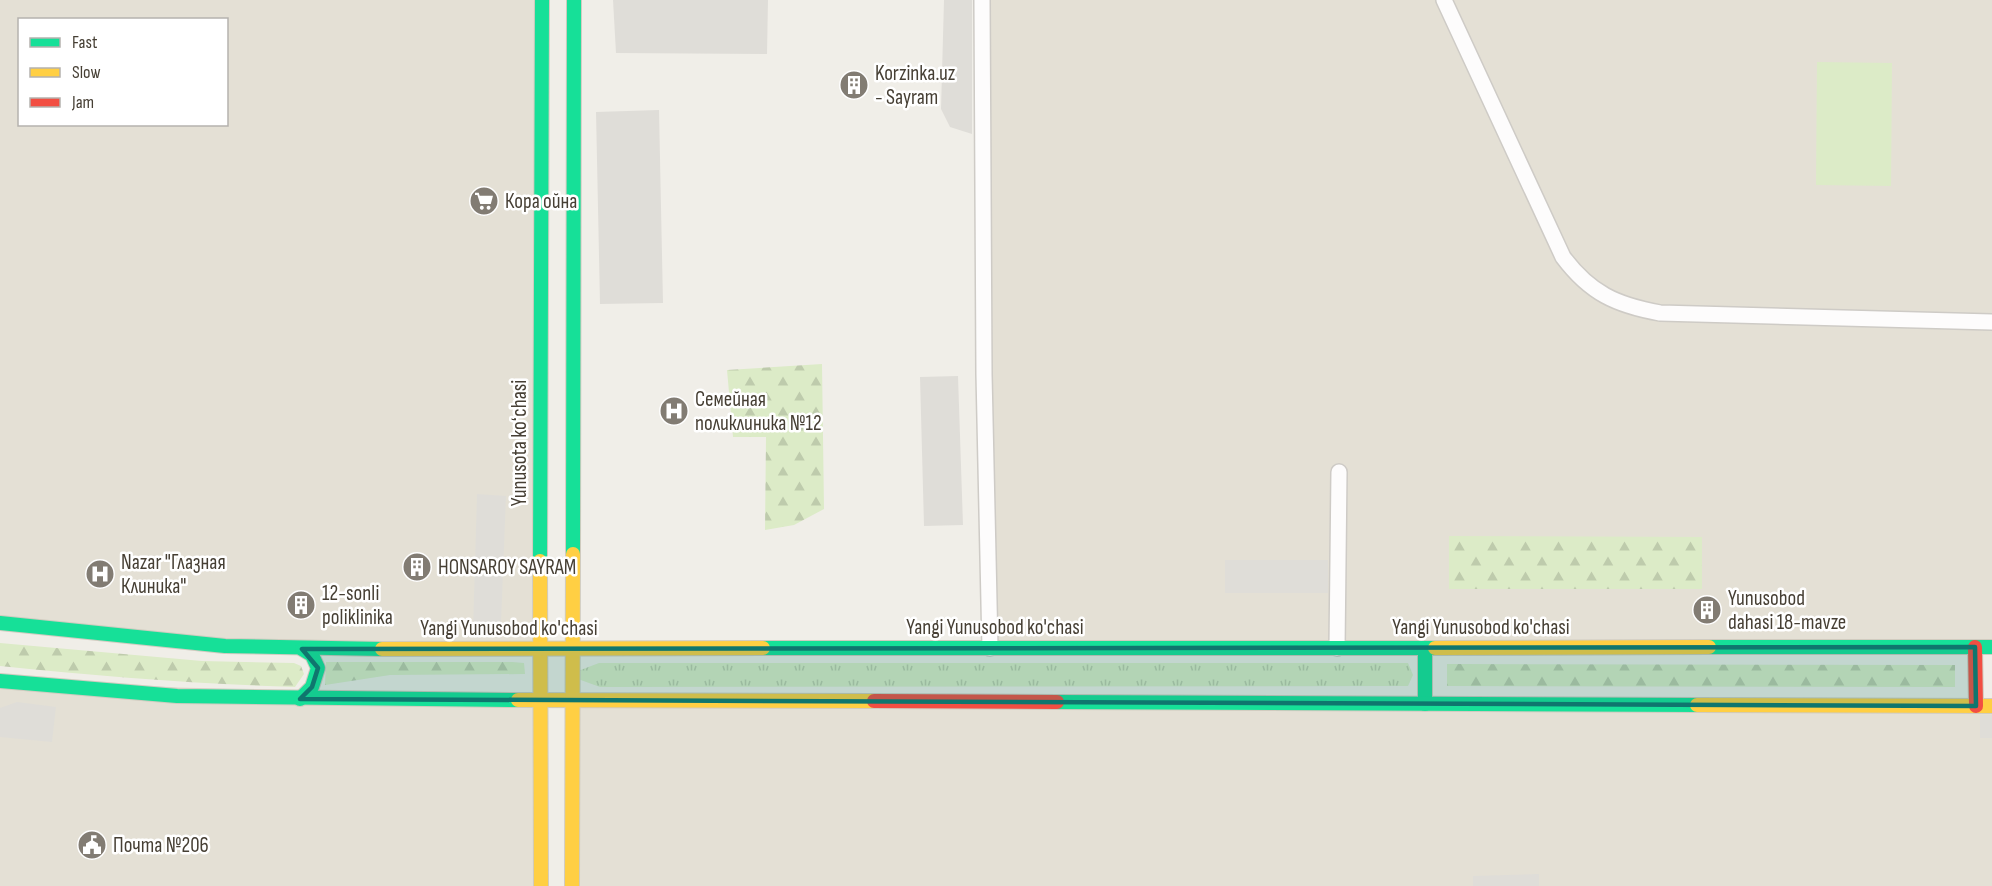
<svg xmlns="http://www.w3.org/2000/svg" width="1992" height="886" font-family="'Sofia Sans Condensed',sans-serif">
  <defs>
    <pattern id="grass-tufts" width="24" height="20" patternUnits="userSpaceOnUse" patternTransform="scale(1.5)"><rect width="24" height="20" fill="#dcebc7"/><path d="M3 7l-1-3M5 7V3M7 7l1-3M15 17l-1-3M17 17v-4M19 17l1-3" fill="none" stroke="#becbac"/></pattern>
    <pattern id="forest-firs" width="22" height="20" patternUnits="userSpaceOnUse" patternTransform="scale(1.5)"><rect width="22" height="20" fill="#dcebc7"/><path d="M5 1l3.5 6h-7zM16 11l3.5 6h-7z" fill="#becbac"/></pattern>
  </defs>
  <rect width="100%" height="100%" fill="#f0eee8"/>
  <g fill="#e4e0d5" fill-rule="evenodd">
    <path d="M0 0H542L541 649H302L0 623ZM20 20H226V124H20Z"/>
    <path d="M982 0H1992V647L990 648Z"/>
    <path d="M0 681 540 700 541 886H0Z"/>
    <path d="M573 701 1992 706V886H572Z"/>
  </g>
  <path fill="url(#grass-tufts)" d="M599 663H1408L1413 675 1408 686 600 687 578 679V671Z"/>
  <g fill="url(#forest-firs)">
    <path d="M822 364 824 509 794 525 765 530 766 437H733L727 370Z"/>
    <path d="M1449 536 1702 537V589H1449Z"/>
    <path d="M0 643 202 661 294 663 301 666 304 674 295 687C196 684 98 676 0 666Z"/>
    <path d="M326 662H512L524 663 525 674 390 675 325 685Z"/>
    <path d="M1447 664 1955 665V687L1447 686Z"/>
  </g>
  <path fill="#dcebc7" d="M1817 62 1892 63 1891 186 1816 185Z"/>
  <g fill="#dfddd8">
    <path d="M613 0H768L767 54 616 53Z"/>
    <path d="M944 0H972V134L950 127 941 109Z"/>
    <path d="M659 110 663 303 600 304 596 112Z"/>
    <path d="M958 376 963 525 924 526 920 377Z"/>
    <path d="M477 494 506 496 501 624 473 630Z"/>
    <rect x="1225" y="560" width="103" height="33"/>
    <path d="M17 702 56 707 52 742 0 737V708Z"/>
    <rect x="1980" y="715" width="12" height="23"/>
    <path d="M1539 874V886H1473V876Z"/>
  </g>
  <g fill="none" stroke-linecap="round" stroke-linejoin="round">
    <g stroke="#cecbc6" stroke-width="18">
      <g id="street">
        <path d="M982 0 984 374 990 648"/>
        <path d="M1444 0 1563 257C1590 293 1616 305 1660 313L1992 322"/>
        <path d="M1337 648 1339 472"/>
      </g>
    </g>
    <g stroke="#d0cbbf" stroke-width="16">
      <g id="fast">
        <path d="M573 554 574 0"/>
        <path d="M540 561 542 0"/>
        <path d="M0 623 225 646 382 649"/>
        <path d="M1709 647H1992"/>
        <path d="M763 648H1435"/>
        <path d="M1425 648V704"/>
        <path d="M0 681 177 696 518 700"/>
        <path d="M300 699 312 687 318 668 312 655 302 649"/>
        <path d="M1057 702 1697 705"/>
      </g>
    </g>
    <g stroke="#d0cbbf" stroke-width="16">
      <g id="slow">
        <path d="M540 561 541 886"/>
        <path d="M1435 648 1709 647"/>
        <path d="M382 649 763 648"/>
        <path d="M518 700 874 701"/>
        <path d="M1697 705 1992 706"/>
        <path d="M572 886 573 554"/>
      </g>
    </g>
    <g stroke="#d0cbbf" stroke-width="16">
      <g id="jam">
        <path d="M1975 647 1976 706"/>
        <path d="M874 701 1057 702"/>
      </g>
    </g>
    <use href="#street" stroke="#fdfcfc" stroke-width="15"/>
    <use href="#fast" stroke="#16e098" stroke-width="14"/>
    <use href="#slow" stroke="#ffcf43" stroke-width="14"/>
    <use href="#jam" stroke="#f24e42" stroke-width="14"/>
  </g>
  <path fill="#0f766e" fill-opacity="0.2" stroke="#0f766e" stroke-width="4.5" stroke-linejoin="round" d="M1975 647 1976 706 300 699 312 687 318 668 302 649Z"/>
  <defs>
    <g id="building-disc" transform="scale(1.5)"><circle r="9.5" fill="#827c73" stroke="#fff"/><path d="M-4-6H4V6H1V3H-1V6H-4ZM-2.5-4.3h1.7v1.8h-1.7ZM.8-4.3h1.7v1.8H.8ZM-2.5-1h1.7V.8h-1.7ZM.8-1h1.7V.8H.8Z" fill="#fff"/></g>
    <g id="supermarket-disc" transform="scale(1.5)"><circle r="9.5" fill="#827c73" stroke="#fff"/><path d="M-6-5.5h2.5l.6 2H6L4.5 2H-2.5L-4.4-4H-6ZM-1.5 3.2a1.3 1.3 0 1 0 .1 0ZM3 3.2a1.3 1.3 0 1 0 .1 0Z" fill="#fff"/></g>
    <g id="hospital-disc" transform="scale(1.5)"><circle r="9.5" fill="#827c73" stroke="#fff"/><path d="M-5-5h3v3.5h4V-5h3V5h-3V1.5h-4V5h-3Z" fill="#fff"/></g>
    <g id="civic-disc" transform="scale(1.5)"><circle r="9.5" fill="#827c73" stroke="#fff"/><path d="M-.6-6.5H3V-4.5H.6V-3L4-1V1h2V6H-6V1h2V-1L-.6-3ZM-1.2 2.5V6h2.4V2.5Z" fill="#fff"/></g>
  </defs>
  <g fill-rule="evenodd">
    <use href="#building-disc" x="854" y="85"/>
    <use href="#supermarket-disc" x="484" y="201"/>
    <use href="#hospital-disc" x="674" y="411"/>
    <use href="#building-disc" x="417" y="567"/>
    <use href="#hospital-disc" x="100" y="574"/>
    <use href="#building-disc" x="301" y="605"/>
    <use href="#building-disc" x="1707" y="610"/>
    <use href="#civic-disc" x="92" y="845"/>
  </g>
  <g text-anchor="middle" stroke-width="5" stroke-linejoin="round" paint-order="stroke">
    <g font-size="21" fill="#463f34" stroke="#fff" text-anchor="start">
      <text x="875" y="80">Korzinka.uz<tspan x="875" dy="24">- Sayram</tspan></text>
      <text x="505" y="208">Кора ойна</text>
      <text x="695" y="406">Семейная<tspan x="695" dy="24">поликлиника №12</tspan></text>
      <text x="121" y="569">Nazar "Глазная<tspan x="121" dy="24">Клиника"</tspan></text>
      <text x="438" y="574">HONSAROY SAYRAM</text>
      <text x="322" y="600">12-sonli<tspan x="322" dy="24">poliklinika</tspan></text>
      <text x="1728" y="605">Yunusobod<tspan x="1728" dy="24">dahasi 18-mavze</tspan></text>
      <text x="113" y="852">Почта №206</text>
    </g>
    <g font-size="21" fill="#463f34" stroke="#fff">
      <text transform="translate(519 443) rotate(-90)" y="7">Yunusota koʻchasi</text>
      <text x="995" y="634">Yangi Yunusobod ko'chasi</text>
      <text x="1481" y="634">Yangi Yunusobod ko'chasi</text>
      <text x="509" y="635">Yangi Yunusobod ko'chasi</text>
    </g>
  </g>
  <rect x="18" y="18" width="210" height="108" fill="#ffffff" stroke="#b5b2ae" stroke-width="1.5"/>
  <rect x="30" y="38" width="30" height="9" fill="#16e098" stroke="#b5b2ae" stroke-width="1.5"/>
  <text x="72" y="48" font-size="18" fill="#463f34">Fast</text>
  <rect x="30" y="68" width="30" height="9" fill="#ffcf43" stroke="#b5b2ae" stroke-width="1.5"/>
  <text x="72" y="78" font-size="18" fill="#463f34">Slow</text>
  <rect x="30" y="98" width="30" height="9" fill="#f24e42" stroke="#b5b2ae" stroke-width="1.5"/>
  <text x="72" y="108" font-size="18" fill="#463f34">Jam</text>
</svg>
